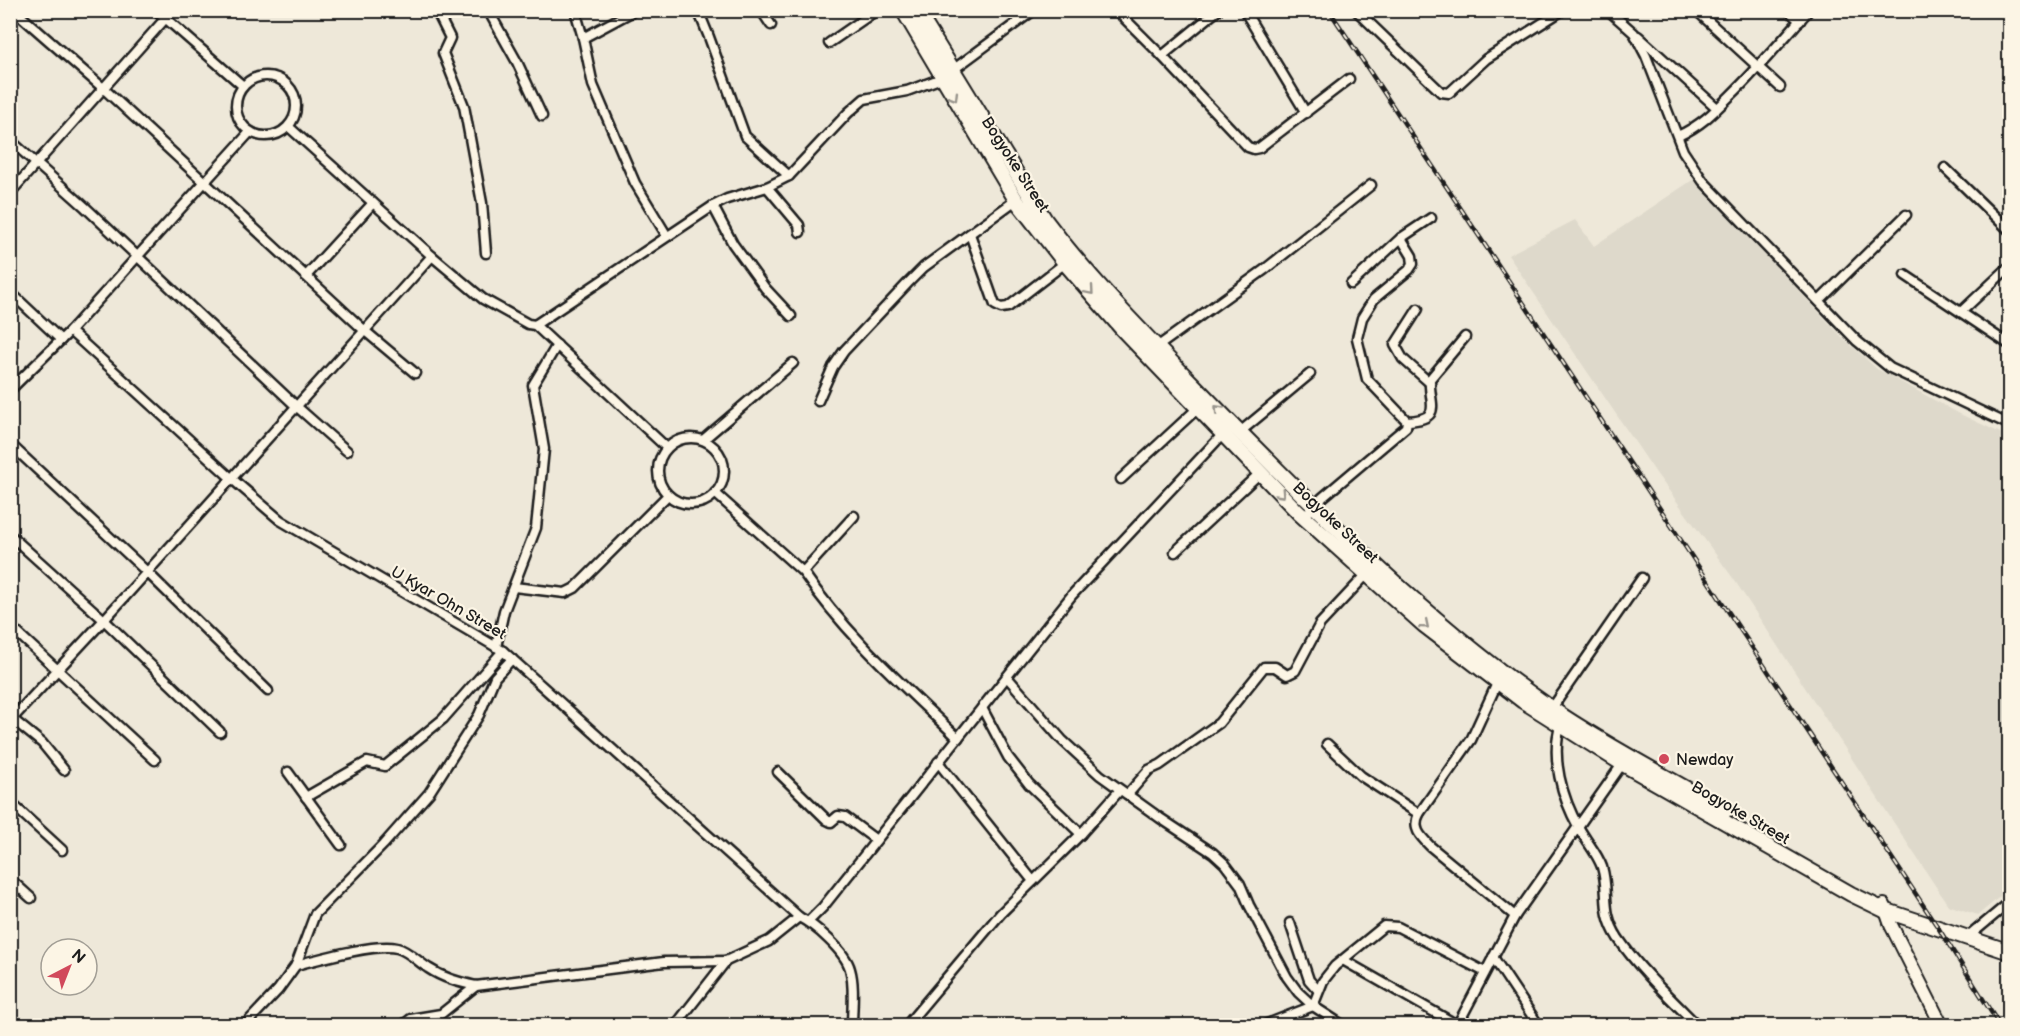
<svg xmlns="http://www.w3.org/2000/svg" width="2020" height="1036" font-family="'Balsamiq Sans',sans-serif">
  <rect width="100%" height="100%" fill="#eee8d9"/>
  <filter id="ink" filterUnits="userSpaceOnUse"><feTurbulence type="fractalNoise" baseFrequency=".0167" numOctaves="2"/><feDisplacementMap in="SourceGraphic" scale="12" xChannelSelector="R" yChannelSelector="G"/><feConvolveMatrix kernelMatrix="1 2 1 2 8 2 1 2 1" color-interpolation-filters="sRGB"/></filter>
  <g filter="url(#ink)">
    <path fill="#ded9cb" d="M1694 179 1843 338 1877 369 1960 414 2009 437V889L1978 915 1948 905 1733 578 1656 473 1508 255 1575 220 1594 246Z"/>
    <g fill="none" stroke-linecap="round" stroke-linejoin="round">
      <g stroke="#1c1c1c" stroke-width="13">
        <g id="street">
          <path d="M14 10 103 88 365 331 415 373"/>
          <path d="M156 10 243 86"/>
          <path d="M436 10 450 38 443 53 464 106 482 203 486 253"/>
          <path d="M488 10 517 62 542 116"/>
          <path d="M575 10 583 38 593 85 635 183 667 236"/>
          <path d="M698 10 709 37 745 136 789 176"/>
          <path d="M761 10 771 25"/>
          <path d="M1116 10 1162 56 1248 147 1254 149 1259 148 1349 79"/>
          <path d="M1244 10 1306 113"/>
          <path d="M1356 10 1441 92 1449 93 1486 59 1563 10"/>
          <path d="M1608 10 1634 33 1646 56 1683 151 1703 181 1857 341 1890 368 2010 425"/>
          <path d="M1696 10 1780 87"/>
          <path d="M1788 10 1800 21"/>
          <path d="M1638 36 1717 108"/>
          <path d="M583 38 635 10"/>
          <path d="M829 43 877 10"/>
          <path d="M1162 56 1218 10"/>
          <circle cx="266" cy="106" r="30"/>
          <path d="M289 127 432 256 483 299 528 324 535 325 713 206 727 199 767 187 789 176 848 113 864 99 907 91 942 78 1034 10"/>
          <path d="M1678 136C1700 126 1713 113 1730 96 1758 69 1783 39 1809 10"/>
          <path d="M10 140 85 207 296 406 347 451"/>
          <path d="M1945 168 2010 231"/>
          <path d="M767 187 799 225 800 232"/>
          <path d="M10 193 173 10"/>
          <path d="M713 206 733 244 765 288 791 316"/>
          <path d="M970 234 995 305 1001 308 1008 307 1065 263"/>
          <path d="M1905 275 2010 345"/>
          <path d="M306 276 373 203"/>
          <path d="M1351 284 1401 238 1431 218"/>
          <path d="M10 292 61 340"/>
          <path d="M1819 301 1906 215"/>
          <path d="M1418 309 1395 345 1403 359 1430 383"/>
          <path d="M1961 312 2010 266"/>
          <path d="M535 325 667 448"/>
          <path d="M70 331 231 478 280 520 503 651 799 917C815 925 845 951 850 969 855 986 852 1008 852 1026"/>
          <path d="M1157 347 1264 270 1371 185"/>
          <path d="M10 390 70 331 250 132"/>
          <path d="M818 401 833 367 844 351 908 283 924 267 1016 200"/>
          <path d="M1407 421C1445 419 1428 403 1430 379L1465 337"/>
          <path d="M1240 432 1310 374"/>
          <circle cx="691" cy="471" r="33"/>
          <path d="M703 440 793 363"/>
          <path d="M10 444 147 572 268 691"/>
          <path d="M1121 479 1198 408"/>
          <path d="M715 493 803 572 854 516"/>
          <path d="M1304 517 1322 498 1406 427 1407 421 1367 379 1357 338 1362 318 1374 299 1409 270 1413 264 1412 256 1401 238"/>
          <path d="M10 535 104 620 220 732"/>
          <path d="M1175 552 1260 473"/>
          <path d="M803 572C846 635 903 685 958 738"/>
          <path d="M514 587 565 593 575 588 668 495"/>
          <path d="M10 626 155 760"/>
          <path d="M496 647 504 611 536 528 544 449 533 385 557 345"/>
          <path d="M1007 677 1062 740 1100 775 1160 818 1213 853 1225 864 1240 884 1249 905 1287 977 1298 992 1313 1006 1344 1026"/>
          <path d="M1499 679 1471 740 1419 814C1412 828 1420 836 1430 846L1515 916"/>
          <path d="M982 708 1008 757 1029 784 1081 834"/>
          <path d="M1550 711 1642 578"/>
          <path d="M10 717 42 743 64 770"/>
          <path d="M10 721 104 620 432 256"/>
          <path d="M1561 723C1550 757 1562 798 1579 828 1586 841 1597 853 1602 867 1610 894 1600 910 1618 938 1640 970 1670 998 1698 1026"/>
          <path d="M1327 744 1361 776 1419 814"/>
          <path d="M938 762 1033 881"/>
          <path d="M288 772 341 845"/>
          <path d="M778 772 827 820 831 822 838 816 845 817 876 840"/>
          <path d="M1128 794 1149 770 1160 765 1219 723 1264 667H1275L1287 675 1295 671 1320 624 1367 574"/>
          <path d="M306 797 367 762 385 766 443 719 503 651"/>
          <path d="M10 802 62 850"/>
          <path d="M10 879 31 898"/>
          <path d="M808 922 823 907 1072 595 1223 434"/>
          <path d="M1290 923 1309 980 1318 990"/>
          <path d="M1968 937 2010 902"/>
          <path d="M1493 957 1539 1026"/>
          <path d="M1343 960 1457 1025"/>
          <path d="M296 965C319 959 375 943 397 948 409 951 418 962 428 968 443 978 458 982 476 986L664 962 726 961"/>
          <path d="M1313 1006 1323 981 1335 966 1384 926 1398 927 1485 972"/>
          <path d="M244 1026 278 990 296 965 315 914 383 845 429 793 479 715 495 677 512 659"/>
          <path d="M402 1026 411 1019 441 1014 476 986"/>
          <path d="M675 1026 726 961 769 941 799 917"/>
          <path d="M906 1026 1001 913 1081 834 1120 790"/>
          <path d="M1262 1026 1313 1006"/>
          <path d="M1457 1026 1515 916 1625 760"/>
        </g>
      </g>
      <g stroke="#1c1c1c" stroke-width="16">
        <path id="secondary" d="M1884 905 1891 925 1942 1026"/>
      </g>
      <g stroke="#1c1c1c" stroke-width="18">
        <g id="primary">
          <path d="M903 10 1016 200 1065 263 1124 331 1299 513 1424 625 1523 701 1623 764 1851 894 1884 910 2010 952"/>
          <path d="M916 10 1045 220C1098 290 1162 352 1223 415 1326 520 1431 625 1552 709 1607 747 1668 777 1725 811"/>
        </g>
      </g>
      <use href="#street" stroke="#fcf5e5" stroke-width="8"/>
      <use href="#secondary" stroke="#fcf5e5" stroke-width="12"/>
      <use href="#primary" stroke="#fcf5e5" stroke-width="14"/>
      <g stroke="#1c1c1c" stroke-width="4.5">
        <path id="rail" d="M1329 10 1939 929 2000 1026"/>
      </g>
      <use href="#rail" stroke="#fcf5e5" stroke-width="2" stroke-dasharray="7" stroke-linecap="butt"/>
    </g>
    <defs><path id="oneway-chevron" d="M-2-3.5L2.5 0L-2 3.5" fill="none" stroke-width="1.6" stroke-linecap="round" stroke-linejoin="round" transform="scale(1.5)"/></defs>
    <g stroke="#97938b">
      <use href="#oneway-chevron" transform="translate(954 97) rotate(59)"/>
      <use href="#oneway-chevron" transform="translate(1090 291) rotate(49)"/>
      <use href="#oneway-chevron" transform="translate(1218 409) rotate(-134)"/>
      <use href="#oneway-chevron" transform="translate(1281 494) rotate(46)"/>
      <use href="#oneway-chevron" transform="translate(1425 625) rotate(40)"/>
    </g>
  </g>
  <circle fill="#d1495b" stroke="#fcf5e5" stroke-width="2" cx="1664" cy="759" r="6"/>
  <g text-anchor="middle" stroke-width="4.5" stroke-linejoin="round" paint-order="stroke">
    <g font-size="16" fill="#1c1c1c" stroke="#fcf5e5">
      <text transform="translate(1016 164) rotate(57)" y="6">Bogyoke Street</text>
      <text transform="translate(1336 522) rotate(43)" y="6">Bogyoke Street</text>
      <text transform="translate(449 602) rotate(30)" y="6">U Kyar Ohn Street</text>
      <text transform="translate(1741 812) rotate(30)" y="6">Bogyoke Street</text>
    </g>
    <g font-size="16" fill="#1c1c1c" stroke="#fcf5e5" text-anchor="start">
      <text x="1676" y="765">Newday</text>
    </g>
  </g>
  <rect width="2020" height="1036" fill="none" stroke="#fcf5e5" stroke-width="36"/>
  <rect x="18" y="18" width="1984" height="1000" fill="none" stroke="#1c1c1c" stroke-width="2" filter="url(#ink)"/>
  <g transform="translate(69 967) rotate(42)"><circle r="28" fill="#fcf5e5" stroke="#a29e95" stroke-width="1.5"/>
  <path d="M0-4.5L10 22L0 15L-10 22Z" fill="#d1495b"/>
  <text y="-9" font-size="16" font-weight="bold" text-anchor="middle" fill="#1c1c1c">N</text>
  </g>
</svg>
